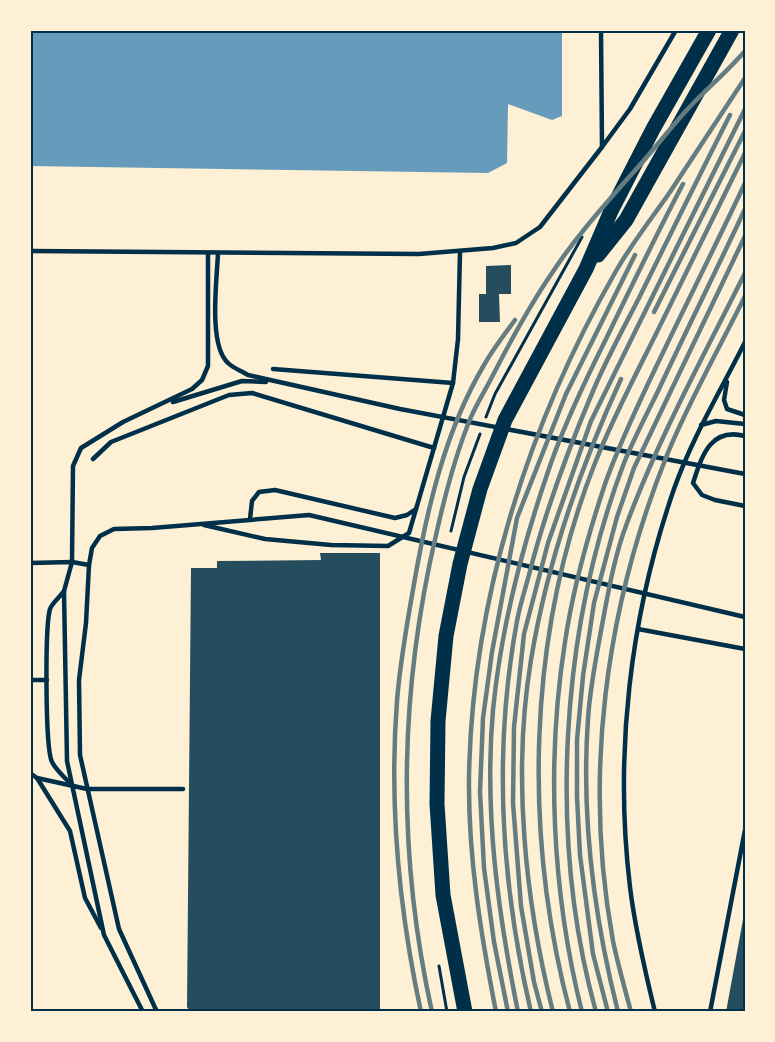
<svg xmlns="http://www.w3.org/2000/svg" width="775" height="1042" font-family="'Fira Sans Condensed',sans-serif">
  <rect width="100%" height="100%" fill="#fdf0d5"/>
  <path fill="#669bbc" d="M30 30H562V116L552 120 508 104 507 163 488 173 30 166Z"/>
  <g fill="#264d5e">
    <path d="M511 265V294H499L500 322H479V294H486V266Z"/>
    <path d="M320 553H380V1012H190L187 1007 191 568H217V561L321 560Z"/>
    <path d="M744 914 745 1012H726Z"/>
  </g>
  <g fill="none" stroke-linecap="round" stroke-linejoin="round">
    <g stroke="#003049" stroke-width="3">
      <path d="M486 417 495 394 582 237"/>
      <path d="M451 531 464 477 480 434"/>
      <path d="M439 966 447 1012"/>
    </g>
    <g stroke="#003049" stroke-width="4.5">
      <path d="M601 30 602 147"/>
      <path d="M30 251 419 254 493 248 516 243 540 227 602 147 630 109 676 30"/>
      <path d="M218 253C217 279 208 345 228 363 233 368 242 371 248 375L400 409 745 474"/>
      <path d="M273 369 453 383"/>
      <path d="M727 382 724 400 727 409 745 415"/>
      <path d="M173 402 242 381 266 382"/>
      <path d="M701 425 716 421 745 424"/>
      <path d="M745 436C710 427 702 456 693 483L702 495 715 500 745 506"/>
      <path d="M93 459 111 442 229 395 252 393 434 448"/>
      <path d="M250 519 252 501 259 492 275 490 395 518 407 515 416 509"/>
      <path d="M204 525 265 539 331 545 388 546 409 533 453 383 458 339 460 252"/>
      <path d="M30 563 72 562 89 565"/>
      <path d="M64 591C60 597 52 603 50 609 45 626 45 748 52 762 56 770 64 777 70 783"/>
      <path d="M638 629 745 649"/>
      <path d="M30 680H47"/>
      <path d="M30 773 37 778 87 789H183"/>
      <path d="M37 778 70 831 85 898 101 928"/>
      <path d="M143 1012 104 935 67 761 64 591 72 562 73 466 81 448 123 422 192 389 202 380 208 366V253"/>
      <path d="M157 1012 119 929 80 755 79 680 86 623 89 565 92 548 100 536 114 529 152 528 309 515 745 617"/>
      <path d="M655 1012C645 971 635 929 630 887 614 754 630 616 674 489 692 438 721 390 745 342"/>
      <path d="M710 1012 745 830"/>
    </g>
    <g stroke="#003049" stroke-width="15">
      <path d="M598 255 626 220 732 30"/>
      <path d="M465 1012 443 895 437 804 438 721 446 636 460 564 480 489 505 420 586 269 611 211 653 129 709 30"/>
    </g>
    <g stroke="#657d81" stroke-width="4.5">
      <path d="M654 312 745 131"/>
      <path d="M421 1012C399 910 389 805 397 701 400 662 407 623 414 584 427 509 445 431 484 365 493 349 504 335 515 320"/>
      <path d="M432 1012C397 854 399 693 436 535 445 495 455 455 471 417 477 403 486 389 493 375 511 340 530 305 552 273 575 238 602 208 629 177 649 156 666 133 685 112 704 91 726 73 745 51"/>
      <path d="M496 1012C481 935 468 857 469 777 472 600 528 424 616 271 632 243 652 218 670 192 695 154 720 116 745 78"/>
      <path d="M508 1012 494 942 484 868 480 792 483 718 492 652 517 518 566 394 635 255"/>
      <path d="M518 1012C498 913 484 812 493 710 501 628 524 540 551 463 566 420 586 379 606 339 631 287 656 235 683 184"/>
      <path d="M531 1012C501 884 493 751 517 621 520 604 526 587 530 571 546 509 568 450 593 391 606 360 623 329 639 298 669 237 699 176 730 115"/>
      <path d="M542 1012 534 982 521 906 513 803 514 727 524 634 548 543 591 421 745 109"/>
      <path d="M553 1012C525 901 512 774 531 660 547 563 580 468 621 379"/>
      <path d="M570 1012C523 834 527 635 595 463 612 420 634 378 655 336 685 275 715 214 745 153"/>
      <path d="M582 1012C552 893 546 763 565 642 573 588 588 535 605 484 619 444 638 405 656 367 685 306 716 245 745 183"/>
      <path d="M596 1012C548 839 560 631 624 463 634 438 647 414 659 389 687 329 717 269 745 209"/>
      <path d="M608 1012 593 954 580 855 577 797V740L583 676 594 603 617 517 634 468 745 236"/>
      <path d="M618 1012C594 917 581 818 588 719 590 686 597 653 603 620 609 588 615 554 627 523 659 437 704 355 745 273"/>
      <path d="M631 1012C625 989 618 965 613 941 583 778 605 609 667 455 689 401 719 349 745 296"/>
    </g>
  </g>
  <rect width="775" height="1042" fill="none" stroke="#fdf0d5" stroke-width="63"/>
  <rect x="32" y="32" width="712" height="978" fill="none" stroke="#003049" stroke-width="2"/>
</svg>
